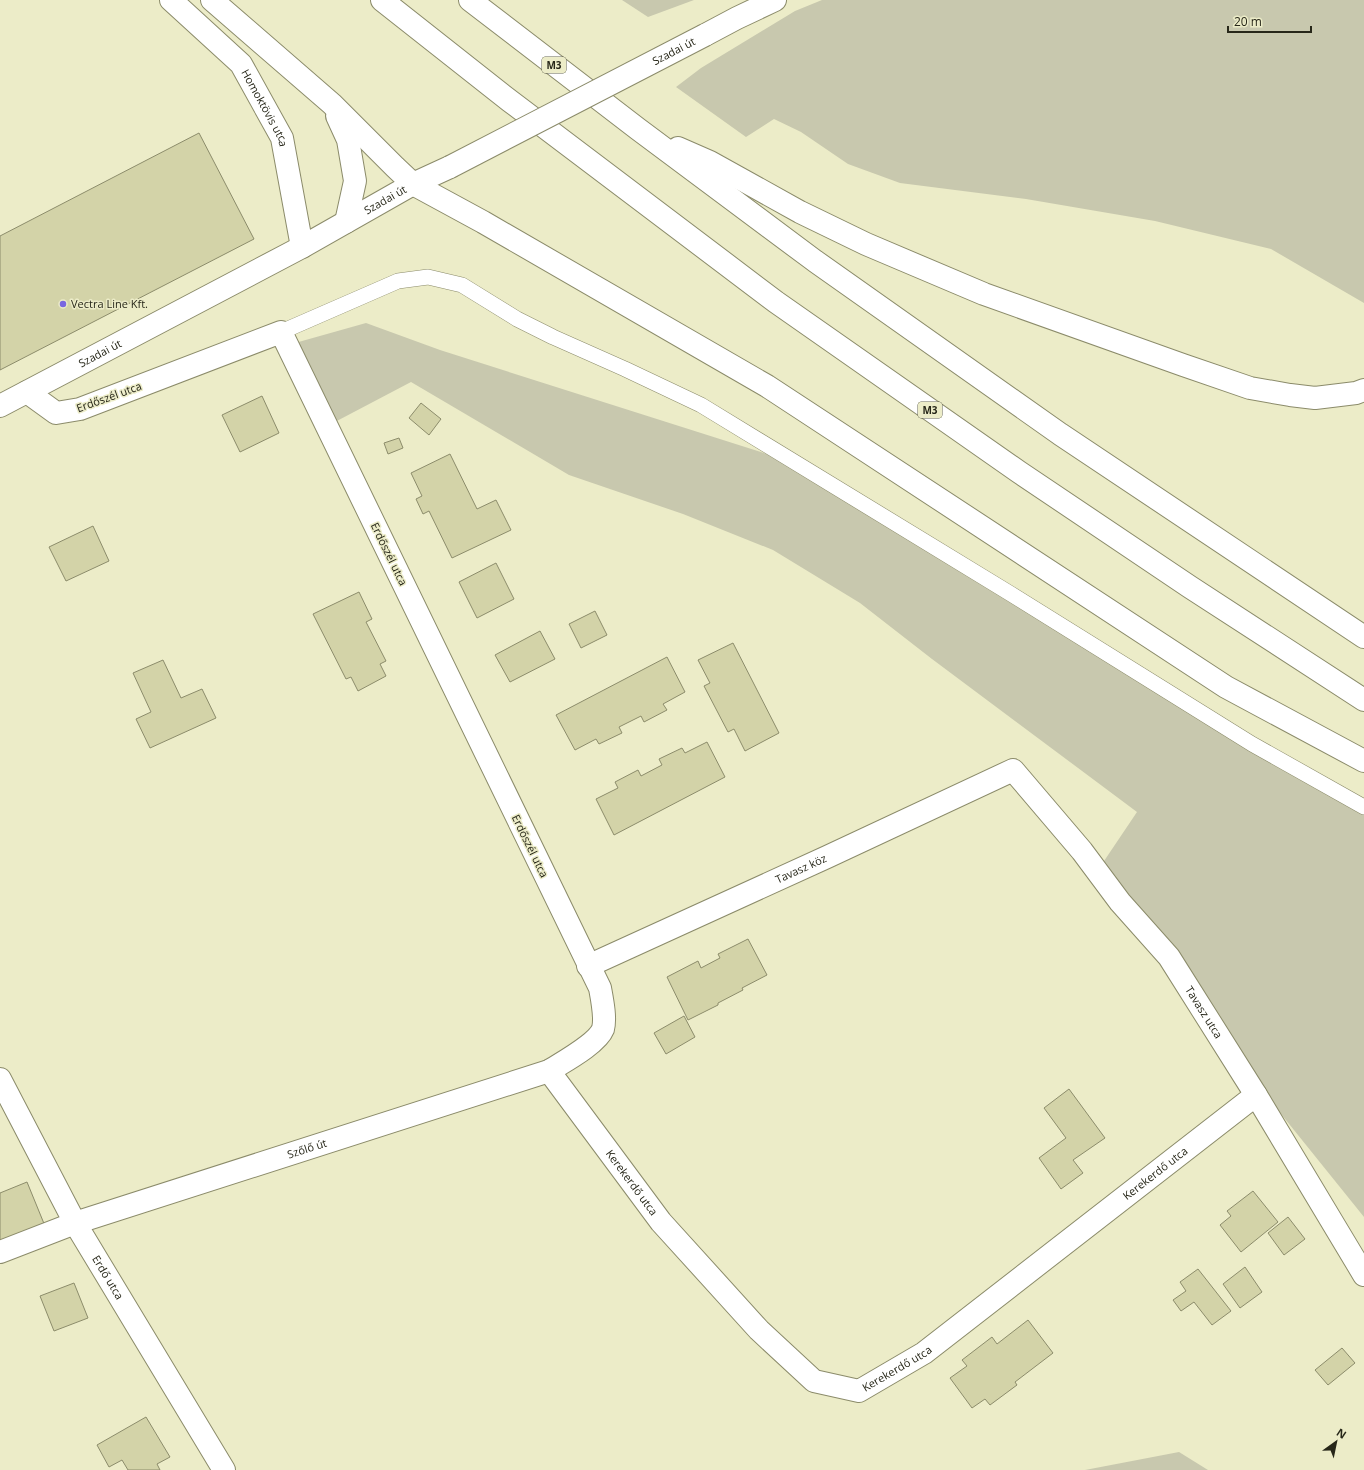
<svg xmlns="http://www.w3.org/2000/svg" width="1364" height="1470" font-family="'Open Sans',sans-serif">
  <rect width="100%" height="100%" fill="#ececc8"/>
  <g fill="#c8c8ae">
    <path d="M622 0H694L648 17Z"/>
    <path d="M822 0H1364V303L1271 249 1155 221 1026 199 900 183 848 164 801 132 774 119 746 137 676 87 701 68 795 11Z"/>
    <path d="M366 323 440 350 770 455 1229 736 1364 815V1217L1253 1079 1100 867 1137 812 932 659 860 603 773 550 683 514 569 475 411 382 333 423 295 343Z"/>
    <path d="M1179 1452 1208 1470H1085Z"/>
  </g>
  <g fill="#d3d3a8" stroke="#8c8c6b">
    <path d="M199 133 254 239 0 370V236Z"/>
    <path d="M262 396 279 433 240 452 222 415Z"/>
    <path d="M421 403 441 419 429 435 409 418Z"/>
    <path d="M399 438 403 448 388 454 384 443Z"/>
    <path d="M450 454 477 509 496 500 511 530 452 558 429 511 423 514 416 499 422 496 411 473Z"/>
    <path d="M93 526 109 561 66 581 49 547Z"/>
    <path d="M496 563 514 599 477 618 459 582Z"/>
    <path d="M359 592 372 619 366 622 386 661 380 664 386 676 358 691 351 677 346 679 313 614Z"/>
    <path d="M595 611 607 635 581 648 569 624Z"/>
    <path d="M540 631 555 659 510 682 495 655Z"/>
    <path d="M733 643 779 733 745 751 734 729 728 732 704 686 710 683 698 660Z"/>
    <path d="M667 657 685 692 663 704 667 710 644 722 641 716 619 727 622 733 599 744 596 739 575 750 556 715Z"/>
    <path d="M163 660 181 698 202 689 216 718 150 748 136 719 151 712 133 673Z"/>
    <path d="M707 742 725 777 614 835 596 799 618 788 615 782 638 770 641 776 662 765 659 759 682 748 685 753Z"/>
    <path d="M748 939 767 975 742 988 743 990 718 1003V1005L688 1020 667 977 698 961 701 968 720 958 718 954Z"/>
    <path d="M684 1016 695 1037 666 1054 654 1033Z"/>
    <path d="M1069 1089 1105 1138 1073 1160 1083 1173 1061 1189 1039 1158 1066 1138 1044 1108Z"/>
    <path d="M27 1182 45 1226 2 1244 0 1240V1193Z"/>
    <path d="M1253 1191 1278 1222 1241 1252 1220 1225 1231 1216 1227 1211Z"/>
    <path d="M1288 1217 1305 1239 1284 1255 1268 1233Z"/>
    <path d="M1245 1267 1262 1292 1240 1308 1223 1284Z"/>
    <path d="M1198 1269 1231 1311 1212 1325 1194 1302 1181 1311 1173 1300 1186 1291 1180 1282Z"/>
    <path d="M74 1283 88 1318 54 1331 40 1296Z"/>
    <path d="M1028 1320 1053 1353 1015 1382 1017 1385 990 1405 985 1399 972 1408 950 1378 967 1366 962 1360 992 1337 997 1344Z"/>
    <path d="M1342 1348 1355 1363 1328 1385 1315 1370Z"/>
    <path d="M146 1417 170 1457 157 1464 160 1470H128L122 1460 109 1467 97 1445Z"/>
  </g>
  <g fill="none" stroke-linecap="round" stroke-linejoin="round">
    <g stroke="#8b8b6a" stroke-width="16">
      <path id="service" d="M281 332 398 281 428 277 462 285 517 319 553 337 625 369 701 405 1011 594 1252 744 1364 807"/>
    </g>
    <g stroke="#8b8b6a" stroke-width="24">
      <g id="minor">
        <path id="s1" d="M171 0 241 64 282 138 302 247"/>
        <path id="s2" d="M588 966 827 857 1013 770 1082 851 1120 902 1169 957 1256 1095 1364 1275"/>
        <path id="s3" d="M549 1071 661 1222 759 1330 814 1381 859 1391 924 1353 1256 1095"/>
        <path id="s4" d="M0 1079 75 1223 224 1470"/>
        <path id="s5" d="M0 1252 75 1223 549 1071C563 1062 597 1044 603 1029 606 1018 602 999 600 988L281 332 80 409 56 413 27 392"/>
      </g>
    </g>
    <g stroke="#8b8b6a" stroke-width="24">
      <g id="tertiary">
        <path d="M705 35 737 18 775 0"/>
        <path id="s6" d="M0 406 302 247 413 184 450 167"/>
      </g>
    </g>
    <g stroke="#8b8b6a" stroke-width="24">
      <g id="motorway">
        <path d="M212 0 332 104 395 167 413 184 483 222 767 386 1226 687 1364 761"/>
        <path d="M382 0 510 101 776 302 1019 472 1190 587 1364 700"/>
        <path d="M470 0 638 129 815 261 1060 434 1364 637"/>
        <path d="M337 116 348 140 355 181 346 222"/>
        <path d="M678 148 710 162 800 212 866 244 984 294 1183 365 1250 388 1290 395 1315 398 1356 393 1364 390"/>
      </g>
    </g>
    <use href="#service" stroke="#fff" stroke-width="15"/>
    <use href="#minor" stroke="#fff" stroke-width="22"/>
    <use href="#tertiary" stroke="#fff" stroke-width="22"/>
    <use href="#motorway" stroke="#fff" stroke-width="22"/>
    <g stroke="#8b8b6a" stroke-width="24" stroke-linecap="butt">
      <g id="tertiary-bridge">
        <path id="s7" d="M450 167 705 35"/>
      </g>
    </g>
    <use href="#tertiary-bridge" stroke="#fff" stroke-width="22"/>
  </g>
  <circle fill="#7966e1" stroke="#ececc8" stroke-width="1.5" cx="63" cy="304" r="4"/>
  <g text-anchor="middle" stroke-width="3" stroke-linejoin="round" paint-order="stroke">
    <g fill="#ececc8" stroke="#62624e" stroke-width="1">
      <rect x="542" y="57" width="24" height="16" rx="3"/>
      <rect x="918" y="402" width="24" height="16" rx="3"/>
    </g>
    <g font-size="10" font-weight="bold" fill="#272719">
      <text x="554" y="69">M3</text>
      <text x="930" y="414">M3</text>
    </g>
    <g font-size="11" fill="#272719" stroke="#ececc8">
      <text dy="4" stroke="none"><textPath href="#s7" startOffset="252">Szadai út</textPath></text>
      <text dy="4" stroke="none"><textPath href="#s1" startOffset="145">Homoktövis utca</textPath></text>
      <text dy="4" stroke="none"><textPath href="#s6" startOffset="437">Szadai út</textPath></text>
      <text dy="4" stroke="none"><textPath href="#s6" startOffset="113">Szadai út</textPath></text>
      <text transform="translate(109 397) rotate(-20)" y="4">Erdőszél utca</text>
      <text transform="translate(389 554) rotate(64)" y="4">Erdőszél utca</text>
      <text transform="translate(530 846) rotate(64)" y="4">Erdőszél utca</text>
      <text dy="4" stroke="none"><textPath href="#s2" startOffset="234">Tavasz köz</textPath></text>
      <text dy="4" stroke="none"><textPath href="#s2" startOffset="777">Tavasz utca</textPath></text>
      <text dy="4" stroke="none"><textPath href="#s5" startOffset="324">Szőlő út</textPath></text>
      <text dy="4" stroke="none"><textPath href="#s3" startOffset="823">Kerekerdő utca</textPath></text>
      <text dy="4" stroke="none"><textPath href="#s3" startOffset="139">Kerekerdő utca</textPath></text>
      <text dy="4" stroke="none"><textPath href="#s4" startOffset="226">Erdő utca</textPath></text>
      <text dy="4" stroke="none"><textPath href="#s3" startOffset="499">Kerekerdő utca</textPath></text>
    </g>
    <g font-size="11" fill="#272719" stroke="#ececc8" text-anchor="start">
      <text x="71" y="308">Vectra Line Kft.</text>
    </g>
  </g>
  <g transform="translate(1336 1442) rotate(33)" stroke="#ececc8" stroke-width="3" paint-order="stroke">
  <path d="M0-3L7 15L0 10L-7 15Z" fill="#272719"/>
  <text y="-6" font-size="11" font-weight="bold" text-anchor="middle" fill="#272719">N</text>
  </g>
  <path d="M1228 26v6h83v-6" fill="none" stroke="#272719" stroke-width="2"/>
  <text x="1234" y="26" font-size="12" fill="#272719" stroke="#ececc8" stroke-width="3" paint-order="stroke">20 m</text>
</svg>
